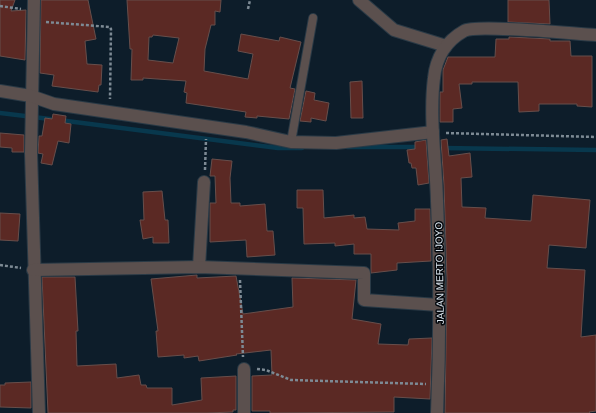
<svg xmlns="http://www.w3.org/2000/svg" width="596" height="413" font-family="Helvetica,sans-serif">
  <rect width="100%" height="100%" fill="#0d1d2a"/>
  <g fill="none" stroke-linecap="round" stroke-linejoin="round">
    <g stroke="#08384d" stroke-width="4.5">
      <path d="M0 113 50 119"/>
      <path d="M59 120 278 148H302"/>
      <path d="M347 147H434"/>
      <path d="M443 148 596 150"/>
    </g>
  </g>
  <g fill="#5b2924" stroke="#674e4b" fill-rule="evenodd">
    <path d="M0 0H15L11 11 26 10 25 60 0 56Z"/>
    <path d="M41 0H88L96 39 85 41 87 64 102 65 101 85H99L98 92 52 86 54 75 40 73Z"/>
    <path d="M127 0H221L220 12 215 11V25H211L205 49 204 71 248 79 253 54 238 51 241 34 279 41 280 37 301 42 290 88 295 89 289 119 257 116V118L245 117 246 112 186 103 187 93 184 92 186 81 143 78V80H131L132 49H130ZM153 35 179 38 173 63 148 60 149 37H152Z"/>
    <path d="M508 0H549L550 24 508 22Z"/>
    <path d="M509 37 550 39V41H570L571 56H592V107L577 106V104H539V111L519 112 518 82H472V84H459L462 108 453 109V122H440V92H443V70L448 57H495L496 39H509Z"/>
    <path d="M362 81 363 118H351L350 82Z"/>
    <path d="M306 91 315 93 314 100 329 103 326 121 311 118V122L300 121Z"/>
    <path d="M53 114 66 116 65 123 71 124 69 143 58 141 52 165 41 163 43 154 38 153 39 136H42L45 118 52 119Z"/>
    <path d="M0 133 24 135V152H12V148L0 147Z"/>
    <path d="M447 139 449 156 470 153 472 177 461 178 462 207 486 208 485 218 531 221 533 195 590 200 586 248 549 245 547 268 585 270 581 337 596 335V411L589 412 590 413H445L447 280 444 185 441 140Z"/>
    <path d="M426 140 429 183 418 185 416 168H412L411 163H409L407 150 415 149V142Z"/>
    <path d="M212 159 232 161 230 178 231 203H240V206L265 204 267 231H273L275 255 247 257 246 240 210 242V203H216L215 176H210Z"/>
    <path d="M297 190H323L324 218 354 215V218L365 217 367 229 399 230 398 223 415 221V209H430L431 261 397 263V270L371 273V254H354V244L335 246V243L304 244 303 208H297Z"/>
    <path d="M162 191 165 220H168L169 243H153V237L143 239 140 220H144L143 192Z"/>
    <path d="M0 213 20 214 18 241 0 240Z"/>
    <path d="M197 275V278L236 276 243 314 293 307 292 278 356 280 352 319 381 324 378 344 408 345 409 339 432 338 430 399 394 397V412L270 413V411H252V376L272 375 271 350 236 354 237 355 199 361 198 356 184 358V355L158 357 156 331H158L151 279Z"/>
    <path d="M42 277H75L78 331H76L77 366 116 364 117 378 139 375 141 385H146L147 388H172V405L202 400 201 378 236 376V410H233V412L206 413H48Z"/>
    <path d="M31 382V408L0 407V385H5V383Z"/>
  </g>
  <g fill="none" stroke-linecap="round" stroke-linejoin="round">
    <g stroke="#2a3a46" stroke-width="10">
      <path id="lane" d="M291 142 313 18"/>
    </g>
    <g stroke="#2a3a46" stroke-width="14">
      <g id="street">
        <path d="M34 0 31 153 39 413"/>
        <path d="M359 0 394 30 446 46"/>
        <path d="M0 91 31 96 54 104 246 132 291 142 336 143 433 132"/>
        <path d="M199 267 204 182"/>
        <path d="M33 270 199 267 364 273V300L439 305"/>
        <path d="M244 413V369"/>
        <path d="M437 413C440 342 440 272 437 201 436 161 429 118 434 78 436 58 446 41 464 31 476 24 575 34 596 35"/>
      </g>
    </g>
    <g stroke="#7d8a94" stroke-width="2.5" stroke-dasharray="3 2" stroke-linecap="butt">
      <path d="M0 6 21 9"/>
      <path d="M248 9 250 0"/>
      <path d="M46 22 110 27 111 29 110 99"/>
      <path d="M446 133 596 137"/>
      <path d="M205 170 206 139"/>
      <path d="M0 265 21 268"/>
      <path d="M240 280 243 357"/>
      <path d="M257 369 266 370 291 380 426 384"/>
    </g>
    <use href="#lane" stroke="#5b504e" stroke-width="8"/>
    <use href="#street" stroke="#5b504e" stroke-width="12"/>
  </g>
  <g text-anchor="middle" stroke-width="3" stroke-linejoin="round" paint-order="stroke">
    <g font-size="10" fill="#dfe9f2" stroke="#03070c">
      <text transform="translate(439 273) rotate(-91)" y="4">JALAN MERTO IJOYO</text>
    </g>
  </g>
</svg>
